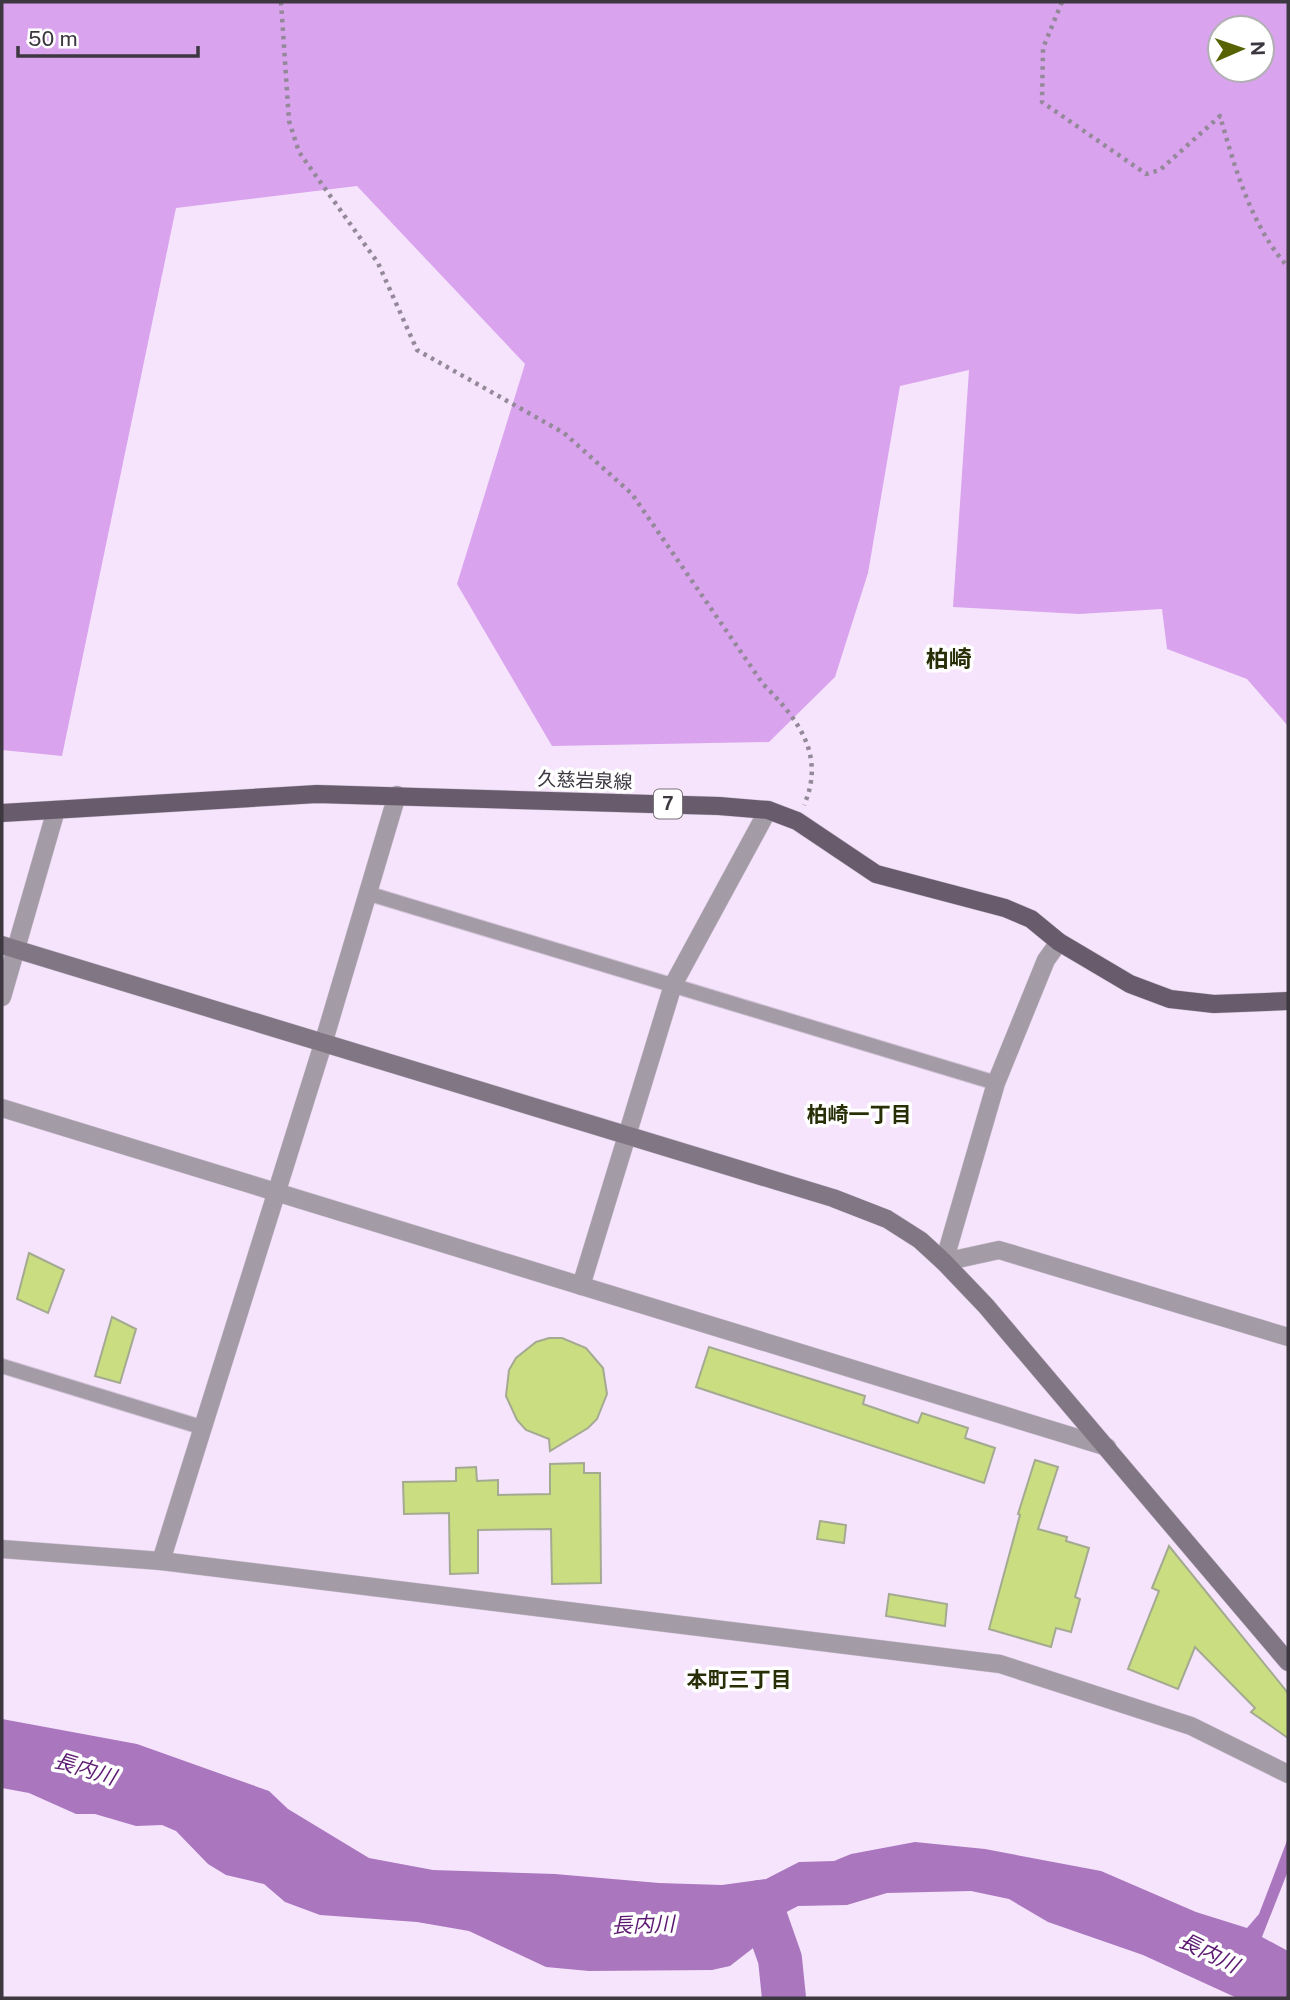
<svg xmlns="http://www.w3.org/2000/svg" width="1290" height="2000" font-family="'Public Sans','Noto Sans JP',sans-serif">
  <rect width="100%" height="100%" fill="#f5e4fc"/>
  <path fill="#d9a3ee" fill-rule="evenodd" d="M2 2H1288V726L1247 679 1167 649 1162 609 1079 614 953 607 969 370 900 386 868 573 835 677 769 742 552 746 457 584 525 364 357 186 176 208 62 756 2 750ZM1220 28H1262V70H1220Z"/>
  <path fill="#aa77bf" d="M2 1719 137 1744 269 1791 288 1809 369 1858 433 1870 555 1874 659 1883 722 1885 766 1879 799 1862 834 1861 851 1854 915 1842 985 1849 1101 1871 1196 1912 1247 1928 1259 1914 1288 1838V1871L1262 1937 1288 1951V1998H1237L1143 1955 1048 1922 1009 1899 971 1891 887 1893 847 1905 798 1906 779 1916 757 1945 730 1966 712 1970 589 1971 546 1967 469 1931 417 1922 320 1915 285 1902 264 1884 226 1875 208 1864 176 1831 162 1825 136 1826 95 1814H76L29 1793 2 1788Z"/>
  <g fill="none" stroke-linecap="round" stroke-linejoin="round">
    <path stroke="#aa77bf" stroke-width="44" d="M760 1902 780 1959 784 1998"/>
  </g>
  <g fill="#cbdd81" stroke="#a4aa91" stroke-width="2">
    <path d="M29 1253 64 1270 48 1313 17 1299Z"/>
    <path d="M112 1317 136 1329 120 1383 95 1376Z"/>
    <path d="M549 1338H562L586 1348 603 1368 607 1394 597 1419 588 1428 550 1451 549 1439 526 1430 517 1420 506 1396 509 1370 516 1358 536 1342Z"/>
    <path d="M709 1347 865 1396 863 1404 918 1423 922 1413 968 1428 965 1438 995 1448 984 1483 696 1387Z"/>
    <path d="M1035 1460 1058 1467 1038 1529 1067 1537 1066 1541 1089 1548 1075 1597 1080 1599 1071 1632 1056 1628 1051 1647 989 1629 1020 1515 1018 1514Z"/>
    <path d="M584 1463V1473H600L601 1583 552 1584 551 1529 478 1530V1573L450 1574 449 1513 404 1514 403 1482 456 1481V1468L476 1467 477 1481 498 1480V1495L550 1494V1464Z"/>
    <path d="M820 1521 846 1525 844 1543 817 1539Z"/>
    <path d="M1169 1546 1288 1693V1738L1251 1712 1255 1708 1195 1647 1178 1689 1128 1669 1159 1591 1152 1588Z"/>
    <path d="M889 1594 947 1604 945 1626 886 1616Z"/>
  </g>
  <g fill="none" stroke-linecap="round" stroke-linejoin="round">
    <g stroke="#d0c1d6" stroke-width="16">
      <g id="lane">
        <path d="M370 894 996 1083"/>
        <path d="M2 1366 204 1428"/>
      </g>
    </g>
    <g stroke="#d0c1d6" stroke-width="19">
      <g id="street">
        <path d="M2 997 56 810"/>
        <path d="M2 1108 1107 1447"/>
        <path d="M944 1262 999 1250 1288 1337"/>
        <path d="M944 1262 996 1083 1046 960 1059 942"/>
        <path d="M581 1286 673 985 768 810"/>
        <path d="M2 1549 161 1561 1000 1664 1191 1726 1288 1774"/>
        <path d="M161 1561 323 1044 397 795"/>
      </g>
    </g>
    <g stroke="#d0c1d6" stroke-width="19">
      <path id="secondary" d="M2 945 833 1198 887 1219 920 1240 944 1262 986 1306 1288 1662"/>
    </g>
    <g stroke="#d0c1d6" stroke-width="19">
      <path id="primary" d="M2 813 317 794 719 806 768 810 797 821 876 874 1005 908 1031 919 1059 942 1130 984 1170 999 1214 1004 1288 1001"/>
    </g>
    <g stroke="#948999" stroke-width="4.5" stroke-dasharray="3.5 5" stroke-linecap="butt">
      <path d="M281 2 289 121 299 152 378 263 417 350 564 433 632 494 763 684C798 719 826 755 804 805"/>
      <path d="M1062 2 1043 48 1042 102 1146 174 1160 170 1220 116C1235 168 1251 226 1288 267"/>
    </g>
    <use href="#lane" stroke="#a39ca6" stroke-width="14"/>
    <use href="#street" stroke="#a39ca6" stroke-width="18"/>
    <use href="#secondary" stroke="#807684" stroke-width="18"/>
    <use href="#primary" stroke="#675b6c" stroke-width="18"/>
  </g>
  <g text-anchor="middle" stroke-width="7" stroke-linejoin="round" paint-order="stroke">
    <rect fill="#fff" stroke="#777379" stroke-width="2" x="654" y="789.5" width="28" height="29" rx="5"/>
    <g font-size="18" font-weight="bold" fill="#3d3740">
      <text x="668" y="810">7</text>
    </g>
    <g font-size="19" fill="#3d3740" stroke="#fff">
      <text transform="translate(585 780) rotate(2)" y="7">久慈岩泉線</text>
    </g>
    <g font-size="21" font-weight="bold" fill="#282e06" stroke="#fff">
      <text x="859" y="1122">柏崎一丁目</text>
      <text x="739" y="1687">本町三丁目</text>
    </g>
    <g font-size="21" font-style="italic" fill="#5c1a72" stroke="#fff">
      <text transform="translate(85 1769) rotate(17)" y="7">長内川</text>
      <text transform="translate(643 1925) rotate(-2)" y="7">長内川</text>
      <text transform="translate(1209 1953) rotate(26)" y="7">長内川</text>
    </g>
    <g font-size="23" font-weight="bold" fill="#282e06" stroke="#fff">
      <text x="949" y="667">柏崎</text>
    </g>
  </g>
  <rect width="1290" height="2000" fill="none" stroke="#3d3740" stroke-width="7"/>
  <g transform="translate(1241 49) rotate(88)"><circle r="33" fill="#ffffff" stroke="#b1afb3" stroke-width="2"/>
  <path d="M0-5L12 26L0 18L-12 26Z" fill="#566203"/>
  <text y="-10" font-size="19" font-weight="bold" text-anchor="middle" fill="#3d3740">N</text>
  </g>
  <path d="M18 46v10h180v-10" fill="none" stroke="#3d3740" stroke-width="3.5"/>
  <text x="28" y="46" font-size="21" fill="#3d3740" stroke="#ffffff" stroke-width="5" paint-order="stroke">50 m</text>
</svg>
